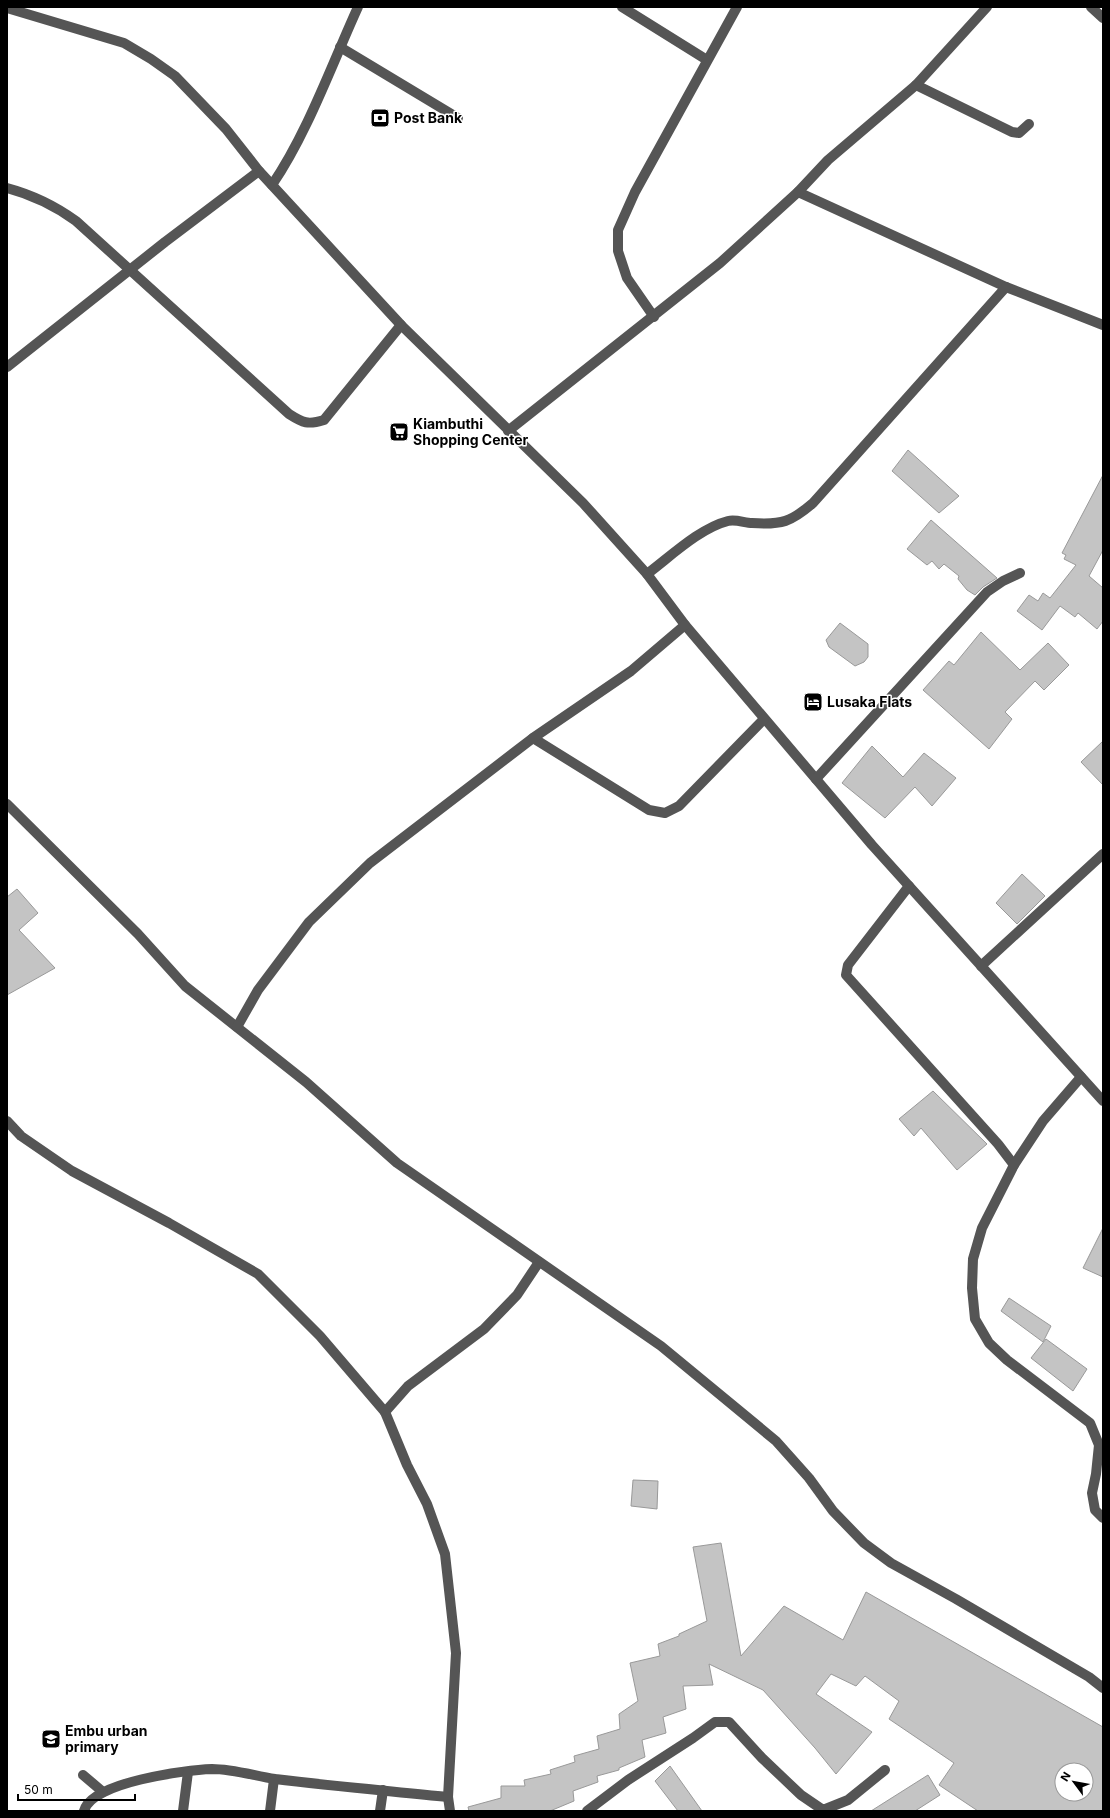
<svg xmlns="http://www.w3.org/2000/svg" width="1110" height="1818" font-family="Inter,sans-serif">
  <rect width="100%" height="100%" fill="#fff"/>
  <g fill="#c4c4c4" stroke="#999" fill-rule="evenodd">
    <path d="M908 450 959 496 939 513 892 471Z"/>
    <path d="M1103 475V550L1089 576 1103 588V621L1097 629 1078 613 1075 617 1060 606 1042 630 1017 611 1029 595 1038 601 1043 593 1050 598 1076 565 1064 559 1066 555 1062 553Z"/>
    <path d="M931 520 997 578 983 587 975 595 967 590 958 579 959 576 944 564 939 569 932 561 927 565 907 549Z"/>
    <path d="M840 623 868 644V657L864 662 855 666 829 647 826 640Z"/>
    <path d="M981 632 1020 670 1048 643 1069 665 1044 690 1035 681 1005 712 1012 719 989 749 923 690 949 661 954 665Z"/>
    <path d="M1103 741V785L1081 762Z"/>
    <path d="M872 746 903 777 924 753 956 778 932 806 915 787 885 818 842 783Z"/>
    <path d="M1022 874 1045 896 1017 924 996 903Z"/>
    <path d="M17 889 38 913 19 930 55 968 7 995V897Z"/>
    <path d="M933 1091 987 1144 957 1170 921 1128 914 1136 899 1119Z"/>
    <path d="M1103 1228V1277L1083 1268Z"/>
    <path d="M1009 1298 1051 1326 1043 1342 1001 1311Z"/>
    <path d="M1046 1339 1087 1369 1073 1391 1031 1358Z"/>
    <path d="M633 1480 658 1481 657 1509 631 1506Z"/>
    <path d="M721 1543 741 1656 784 1606 843 1640 866 1592 1103 1727V1811H978L939 1785 954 1763 889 1719 899 1701 865 1676 856 1686 831 1674 816 1694 872 1732 836 1774 815 1748 763 1690 709 1664 713 1685 683 1686 686 1709 663 1717 666 1733 642 1740 645 1757 619 1768V1770L597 1776 598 1782 573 1791 574 1801 550 1811H469L468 1807 501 1798V1786H525L524 1780 551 1774 550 1770 575 1762 574 1756 599 1749 597 1736 620 1729 619 1714 638 1701 630 1663 660 1656 658 1644 679 1636V1634L707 1621 693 1547ZM1062 1770H1086V1794H1062Z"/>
    <path d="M670 1766 702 1811H678L655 1781Z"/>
    <path d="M928 1775 940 1795 915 1811H871Z"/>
  </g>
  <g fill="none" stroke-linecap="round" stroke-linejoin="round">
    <g stroke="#555" stroke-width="10">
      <path d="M622 7 707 60"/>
      <path d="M1091 7 1103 18"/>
      <path d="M7 8 124 43 151 59 175 76 226 129 259 171 401 325 583 503 647 574 685 625 872 845 1103 1101"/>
      <path d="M340 47 458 118"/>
      <path d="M916 85 1012 132 1019 133 1029 124"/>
      <path d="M272 185C307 134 332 64 358 7"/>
      <path d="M7 188C33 195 54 205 76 221L289 414C303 423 308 425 324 420L401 325"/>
      <path d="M798 192 1006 287 1103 325"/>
      <path d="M654 317 627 278 618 251V230L635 192 737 7"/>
      <path d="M7 367 165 242 259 171"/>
      <path d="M508 431 720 263 798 192 828 160 916 85 987 7"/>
      <path d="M647 574C671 556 700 528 728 521 736 519 745 523 752 523 782 525 791 522 813 503L1006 287"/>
      <path d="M533 738 649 810 665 813 679 806 764 719"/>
      <path d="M816 779 987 592 1003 581 1020 573"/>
      <path d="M7 804 138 934 185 986 306 1082 397 1163 661 1346 776 1441 809 1478 833 1511 864 1543 891 1563 956 1599 1089 1677 1103 1688"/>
      <path d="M909 886 848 965 846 975 998 1144 1014 1165"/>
      <path d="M981 966 1103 854"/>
      <path d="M237 1027 258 990 309 922 370 863 533 738 631 671 685 625"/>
      <path d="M1081 1077 1043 1121 1014 1165 982 1228 973 1259 972 1288 975 1319 989 1343 1007 1360 1090 1423 1099 1445 1096 1474 1092 1493 1095 1510 1103 1518"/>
      <path d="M7 1121 21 1136 72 1171 169 1223 258 1274 320 1336 385 1412"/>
      <path d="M83 1775 103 1792"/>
      <path d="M84 1811C91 1782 186 1770 212 1769 233 1769 255 1776 275 1779 332 1786 390 1791 448 1797"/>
      <path d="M183 1811 188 1772"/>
      <path d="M270 1811 274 1779"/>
      <path d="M380 1811 383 1790"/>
      <path d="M450 1811 448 1797 456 1653 445 1554 427 1504 407 1465 385 1412 408 1386 484 1329 517 1295 539 1262"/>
      <path d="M587 1811 628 1780 693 1738 715 1722H729L762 1758 801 1795 823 1810 848 1800 885 1770"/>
    </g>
  </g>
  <defs>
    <g id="bank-square" transform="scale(1)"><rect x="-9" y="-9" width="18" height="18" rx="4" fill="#000" stroke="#fff"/><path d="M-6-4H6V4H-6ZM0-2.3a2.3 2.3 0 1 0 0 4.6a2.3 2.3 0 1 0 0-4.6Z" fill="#fff"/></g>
    <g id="supermarket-square" transform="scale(1)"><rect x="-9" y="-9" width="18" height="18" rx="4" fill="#000" stroke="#fff"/><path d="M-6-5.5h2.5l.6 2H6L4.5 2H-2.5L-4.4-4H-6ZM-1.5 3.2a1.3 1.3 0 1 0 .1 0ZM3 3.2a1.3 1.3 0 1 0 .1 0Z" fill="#fff"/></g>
    <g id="hotel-square" transform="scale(1)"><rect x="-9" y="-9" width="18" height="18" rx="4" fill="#000" stroke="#fff"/><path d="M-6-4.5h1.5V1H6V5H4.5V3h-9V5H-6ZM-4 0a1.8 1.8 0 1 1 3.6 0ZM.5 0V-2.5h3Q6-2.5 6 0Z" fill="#fff"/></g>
    <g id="school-square" transform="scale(1)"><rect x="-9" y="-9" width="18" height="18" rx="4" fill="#000" stroke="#fff"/><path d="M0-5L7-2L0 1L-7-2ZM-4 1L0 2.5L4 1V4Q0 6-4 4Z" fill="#fff"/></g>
  </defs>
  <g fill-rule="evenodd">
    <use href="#bank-square" x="380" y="118"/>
    <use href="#supermarket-square" x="399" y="432"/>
    <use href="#hotel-square" x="813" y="702"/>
    <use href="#school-square" x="51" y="1739"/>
  </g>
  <g text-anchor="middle" stroke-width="3" stroke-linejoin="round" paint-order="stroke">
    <g font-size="14" font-weight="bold" fill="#000" stroke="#fff" text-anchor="start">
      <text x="394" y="123">Post Bank</text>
      <text x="413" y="429">Kiambuthi<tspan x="413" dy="16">Shopping Center</tspan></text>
      <text x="827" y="707">Lusaka Flats</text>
      <text x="65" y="1736">Embu urban<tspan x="65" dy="16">primary</tspan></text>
    </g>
  </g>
  <rect width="1110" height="1818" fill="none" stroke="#000000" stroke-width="16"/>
  <g transform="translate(1074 1782) rotate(302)"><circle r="19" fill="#ffffff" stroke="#999999"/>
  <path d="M0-3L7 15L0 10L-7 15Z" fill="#000000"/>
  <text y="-6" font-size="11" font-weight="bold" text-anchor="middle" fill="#000000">N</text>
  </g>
  <path d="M18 1794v6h117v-6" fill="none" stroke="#000000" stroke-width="2"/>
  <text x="24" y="1794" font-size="12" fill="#000000" stroke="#ffffff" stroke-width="3" paint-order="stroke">50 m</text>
</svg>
